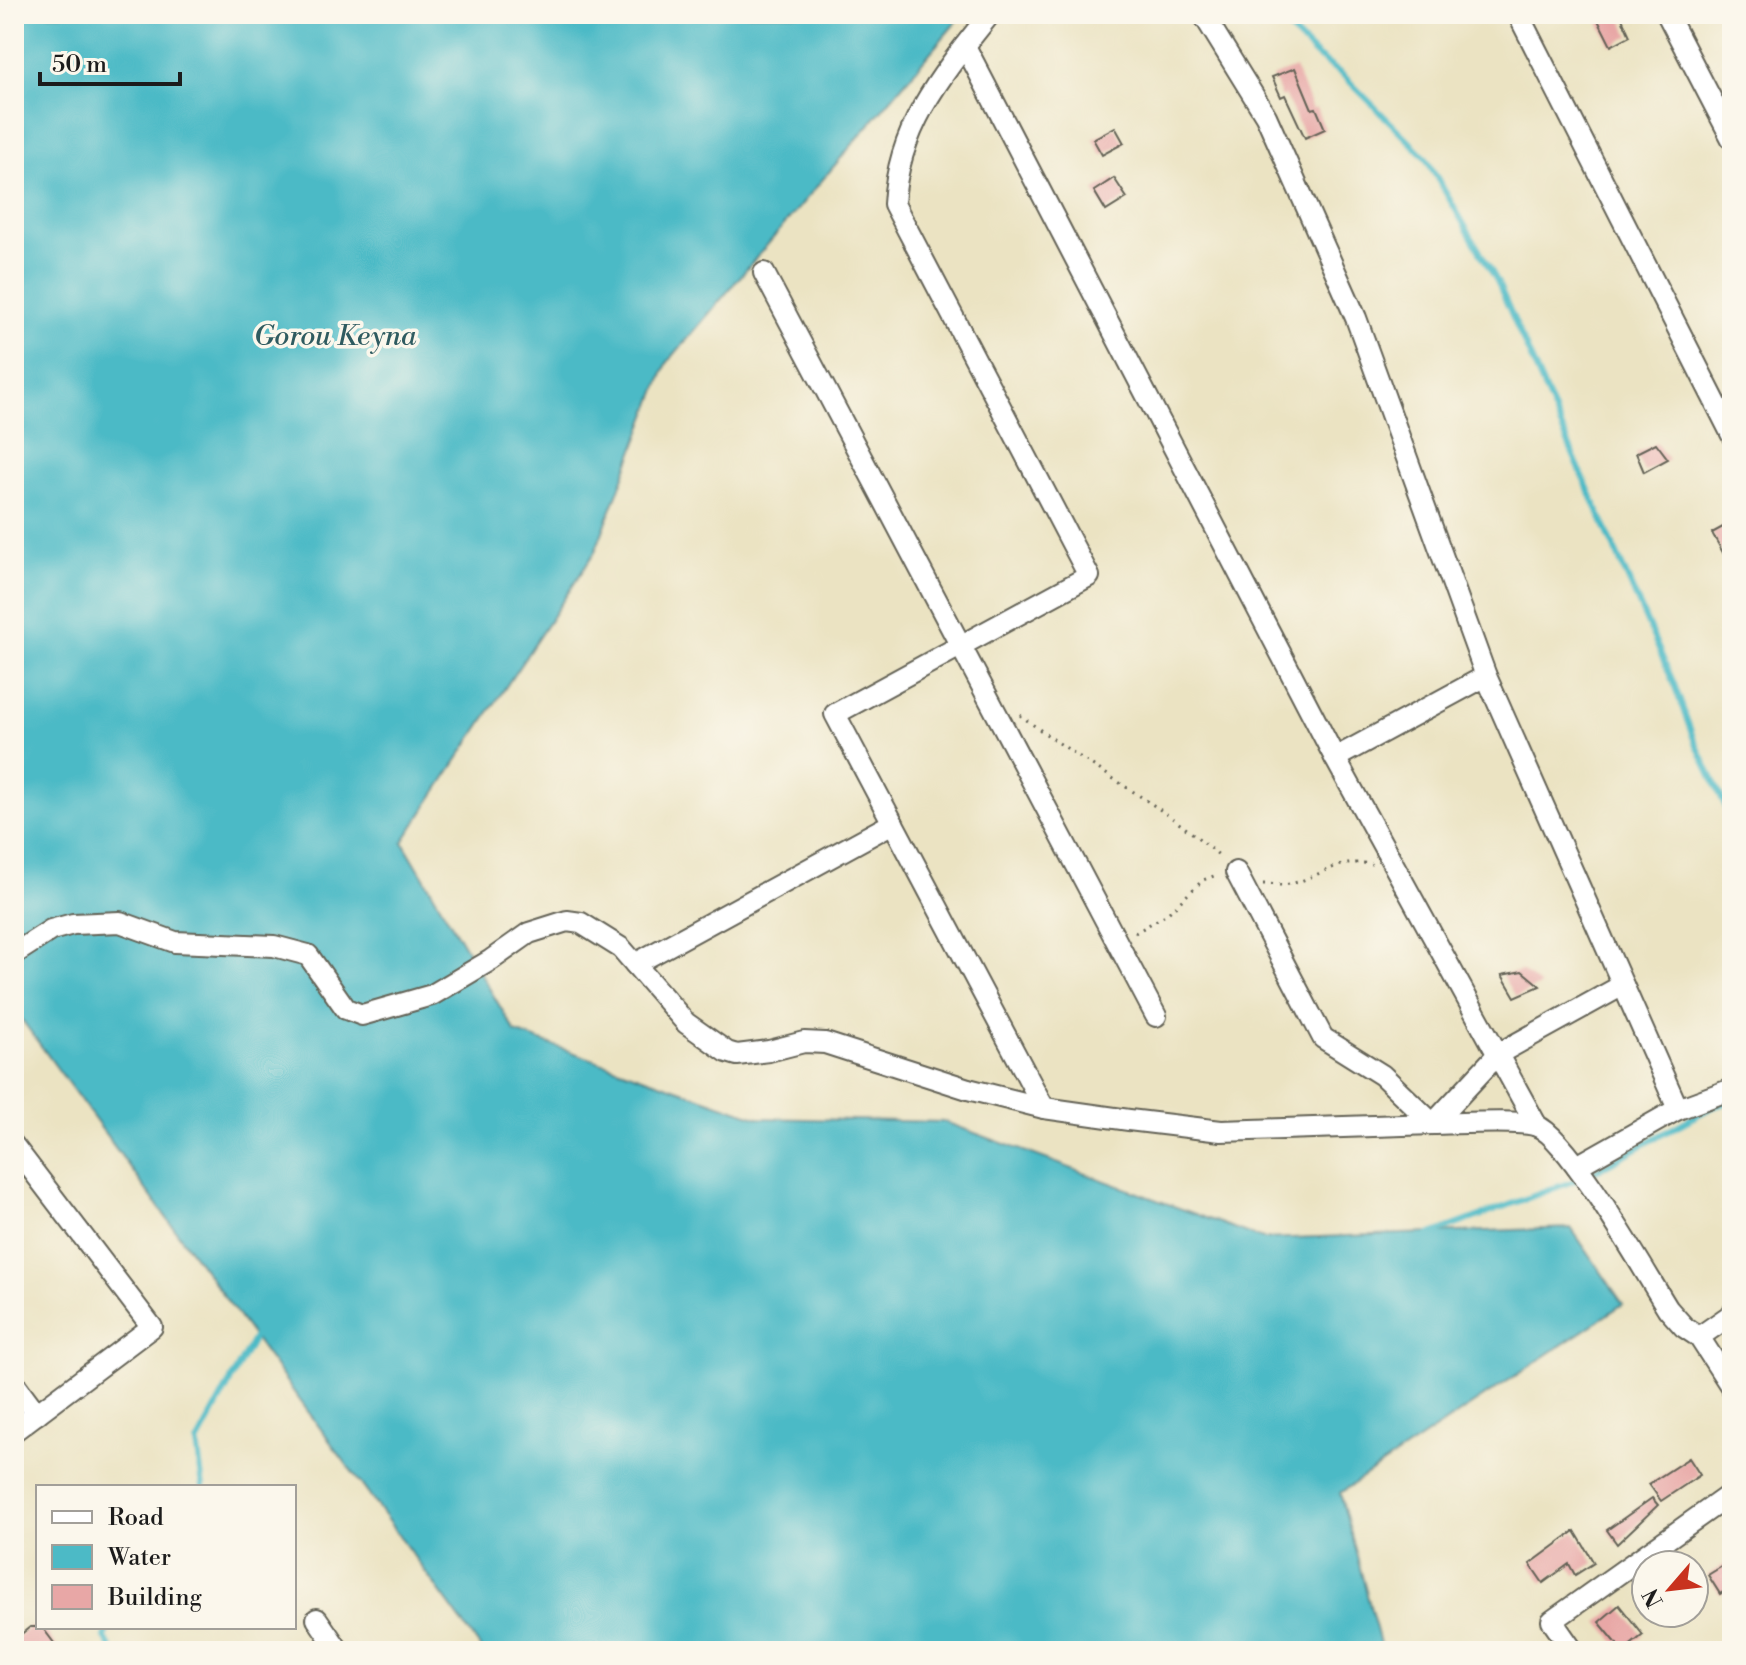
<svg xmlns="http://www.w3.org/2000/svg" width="1746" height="1665" font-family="'Libre Bodoni',serif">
  <rect width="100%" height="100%" fill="#fbf7ec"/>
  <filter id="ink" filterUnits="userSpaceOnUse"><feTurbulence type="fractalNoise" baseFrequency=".0125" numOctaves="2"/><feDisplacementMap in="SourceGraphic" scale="16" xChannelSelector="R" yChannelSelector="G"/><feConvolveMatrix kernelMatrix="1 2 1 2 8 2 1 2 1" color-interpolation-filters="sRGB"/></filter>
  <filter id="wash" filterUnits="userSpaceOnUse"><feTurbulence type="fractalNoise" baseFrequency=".006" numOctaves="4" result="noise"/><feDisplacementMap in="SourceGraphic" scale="32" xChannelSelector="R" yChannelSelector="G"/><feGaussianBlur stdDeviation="1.8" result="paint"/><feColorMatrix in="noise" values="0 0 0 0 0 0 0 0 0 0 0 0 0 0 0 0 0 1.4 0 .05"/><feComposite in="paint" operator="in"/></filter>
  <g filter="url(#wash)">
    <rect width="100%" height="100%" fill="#ebe3c2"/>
    <path fill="#4cbac6" stroke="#346b71" stroke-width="2" d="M14 14H963L667 363 595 552 403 842 515 1032 759 1118 945 1122 1263 1239 1571 1228 1623 1304 1340 1493 1382 1651H483L14 1009Z"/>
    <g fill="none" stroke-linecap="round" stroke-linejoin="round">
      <g stroke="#4cbac6" stroke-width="6">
        <path d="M1274 14 1317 56 1344 76 1425 157 1497 281 1674 684 1693 737 1732 820"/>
        <path d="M1429 1235 1584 1177 1710 1108 1732 1101"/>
        <path d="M203 1487 197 1443 258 1330"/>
        <path d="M108 1627 105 1637 112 1651"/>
      </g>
    </g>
    <g id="blocks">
      <g fill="#e8a7a6">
        <path d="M1611 14H1620L1630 36 1611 46 1598 20Z"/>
        <path d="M1295 68 1312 109 1316 108 1325 129 1305 138 1285 95 1281 97 1272 77Z"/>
        <path d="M1115 127 1124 143 1102 155 1093 139Z"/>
        <path d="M1114 178 1127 198 1106 211 1094 191Z"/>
        <path d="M1656 443 1668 459 1644 472 1636 453Z"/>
        <path d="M1732 522V569L1712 533Z"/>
        <path d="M1522 971 1540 986 1515 997 1502 975Z"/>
        <path d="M1689 1458 1700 1475 1661 1501 1649 1484Z"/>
        <path d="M1652 1498 1658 1505 1617 1544 1607 1530Z"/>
        <path d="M1575 1531 1594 1563 1575 1575 1569 1564 1543 1583 1530 1564Z"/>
        <path d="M1732 1560V1586L1720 1594 1708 1575Z"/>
        <path d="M1619 1605 1643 1635 1623 1651 1599 1622Z"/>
        <path d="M30 1627H42L60 1651H21L14 1640Z"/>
      </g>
    </g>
  </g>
  <g filter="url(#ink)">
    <use href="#blocks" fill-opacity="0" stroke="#646256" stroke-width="2"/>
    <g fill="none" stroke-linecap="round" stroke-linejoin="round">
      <g stroke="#646256" stroke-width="24">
        <g id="minor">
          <path d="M990 14C943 73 898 126 894 204L1089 576 835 714 1044 1108"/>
          <path d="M1203 14 1266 116 1356 318 1486 676 1678 1109"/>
          <path d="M1518 14 1732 435"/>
          <path d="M1667 14 1732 139"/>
          <path d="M965 46 1335 758 1537 1126"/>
          <path d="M764 273 1156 1016"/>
          <path d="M1335 758 1486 676"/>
          <path d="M1236 872 1323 1038 1382 1075 1433 1124C1455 1124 1519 1119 1537 1126 1569 1138 1646 1274 1668 1309L1684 1327 1699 1337 1732 1388"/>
          <path d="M14 954 51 930 73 924 120 922 175 942 274 946 308 955 346 1009 362 1015 432 995 491 960 529 933 567 921 581 923 621 948 686 1023 727 1052 737 1055 769 1051 804 1042 825 1043 968 1089 1044 1108 1129 1120 1221 1131 1433 1124 1498 1054 1623 985"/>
          <path d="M635 964 893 823"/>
          <path d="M14 1146 152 1327 14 1431"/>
          <path d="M1577 1166 1678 1109 1732 1089"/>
          <path d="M1699 1337 1732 1314"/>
          <path d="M14 1383 37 1414"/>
          <path d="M317 1619 339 1651"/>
          <path d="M1573 1651 1552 1621 1732 1493"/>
        </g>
      </g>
      <g stroke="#646256" stroke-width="3" stroke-dasharray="2 6" stroke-linecap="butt">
        <path d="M1020 715C1085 765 1161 803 1222 858"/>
        <path d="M1263 884C1270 884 1277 885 1283 885 1317 881 1332 858 1372 864"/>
        <path d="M1135 933 1167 914 1203 880 1219 874"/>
      </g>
      <use href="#minor" stroke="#fff" stroke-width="20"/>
    </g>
  </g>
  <g text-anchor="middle" stroke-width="7" stroke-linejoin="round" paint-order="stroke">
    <g font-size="28" font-style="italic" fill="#2f5b60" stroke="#fbf7ec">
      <text x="335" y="345">Gorou Keyna</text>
    </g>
  </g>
  <rect width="1746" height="1665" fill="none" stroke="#fbf7ec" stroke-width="48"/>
  <rect x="36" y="1485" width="260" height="144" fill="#fbf7ec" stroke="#a29f99" stroke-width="2"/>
  <rect x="52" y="1511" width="40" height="12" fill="#ffffff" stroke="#a29f99" stroke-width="2"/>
  <text x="108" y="1525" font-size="24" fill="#1c1c1c">Road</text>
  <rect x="52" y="1545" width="40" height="24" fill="#4cbac6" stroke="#a29f99" stroke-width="2"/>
  <text x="108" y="1565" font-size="24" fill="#1c1c1c">Water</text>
  <rect x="52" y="1585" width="40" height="24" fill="#e8a7a6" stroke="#a29f99" stroke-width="2"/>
  <text x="108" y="1605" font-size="24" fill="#1c1c1c">Building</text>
  <g transform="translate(1670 1589) rotate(242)"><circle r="38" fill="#fbf7ec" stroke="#a29f99" stroke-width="2"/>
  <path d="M0-6L14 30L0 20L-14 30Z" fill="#c8321e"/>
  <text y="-12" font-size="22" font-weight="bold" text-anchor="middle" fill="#1c1c1c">N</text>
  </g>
  <path d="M40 72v12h140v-12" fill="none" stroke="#1c1c1c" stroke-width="4"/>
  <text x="52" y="72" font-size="24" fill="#1c1c1c" stroke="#fbf7ec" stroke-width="6" paint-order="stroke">50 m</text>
</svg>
